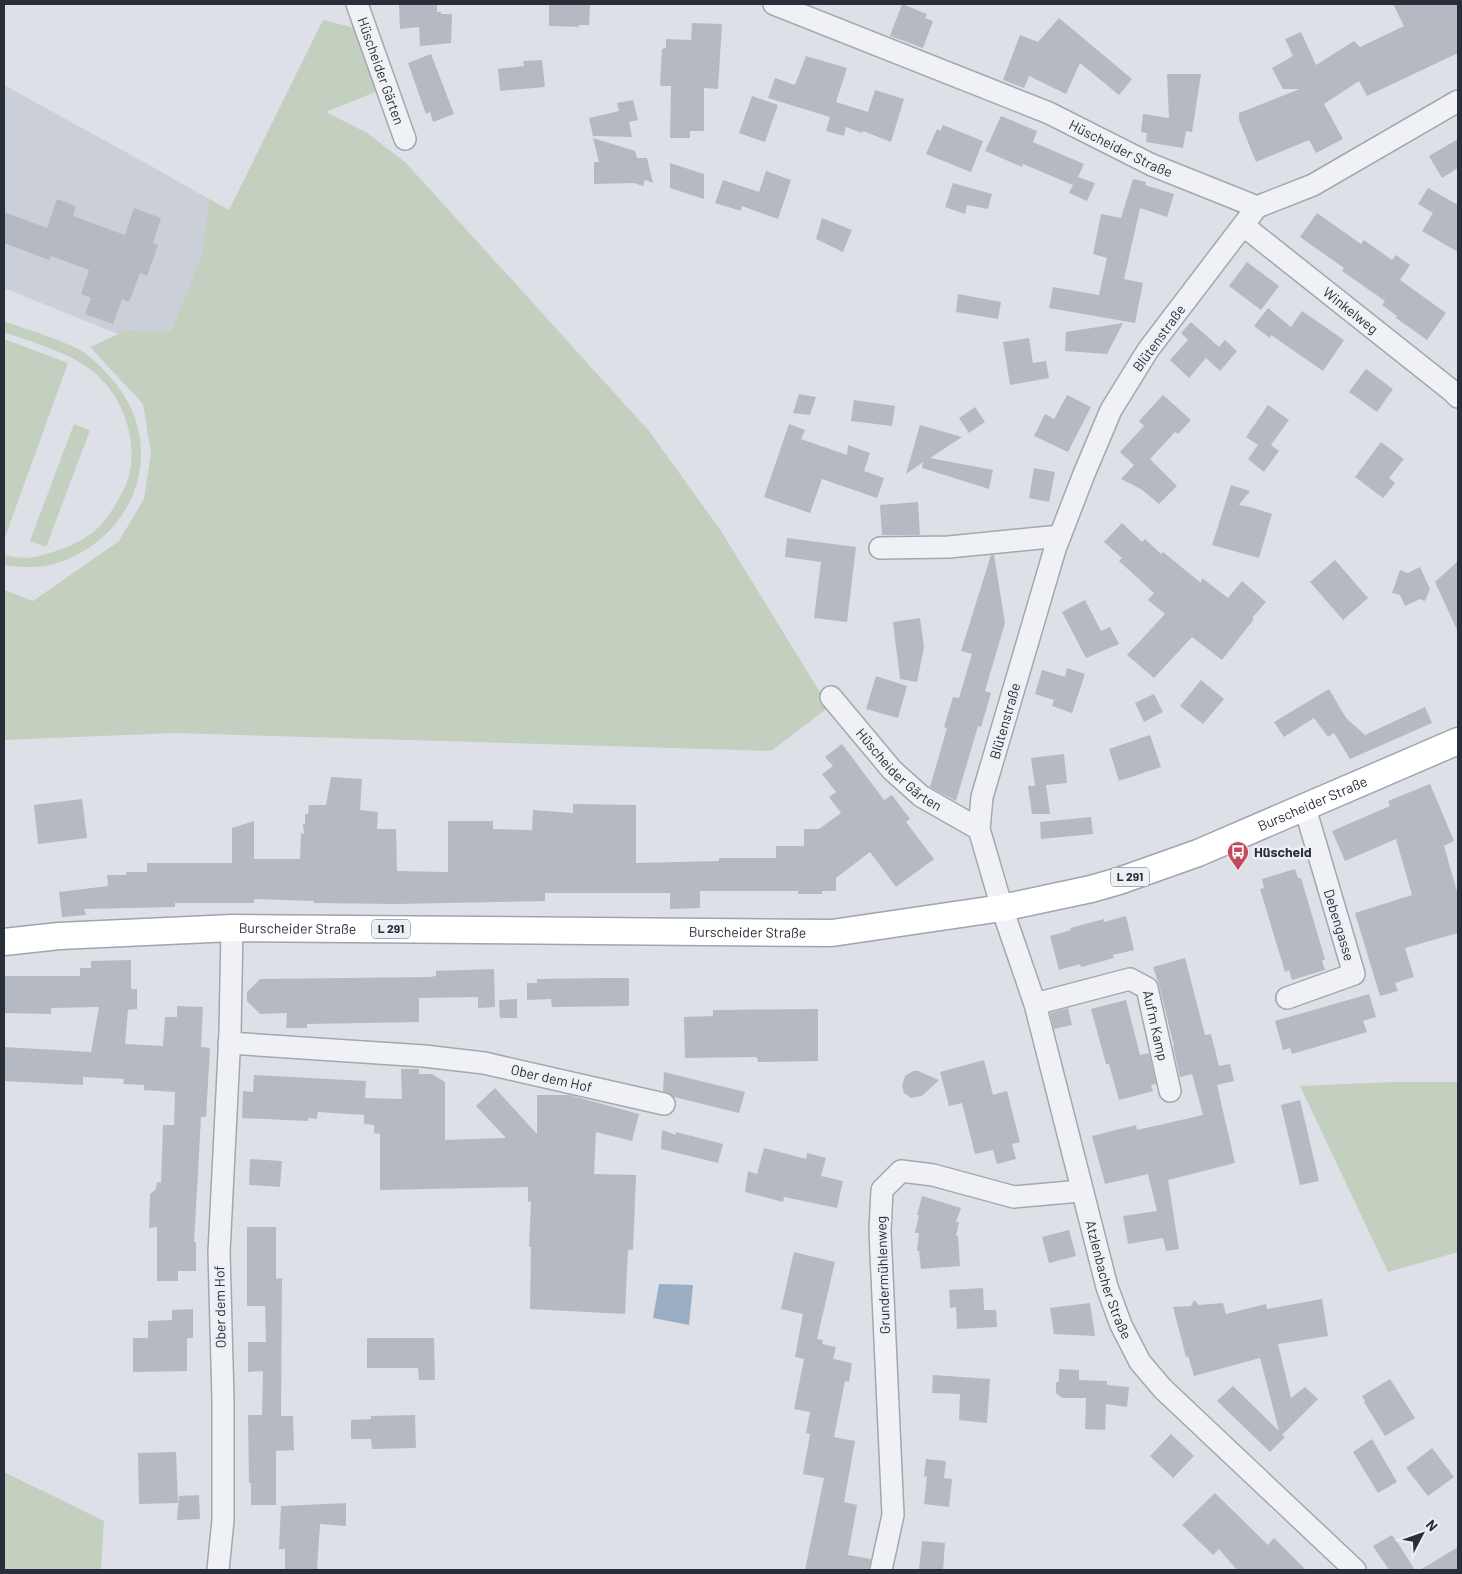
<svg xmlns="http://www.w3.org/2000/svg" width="1462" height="1574" font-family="Barlow,sans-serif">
  <rect width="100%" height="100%" fill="#dde0e6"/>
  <path fill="#cbcfd7" d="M4 85 151 166 209 199 202 254 171 333 127 330 118 334 4 288Z"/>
  <g fill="#c3cfbf">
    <path d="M323 20 359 29 380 90 326 112 367 133 405 162 649 431 721 531 829 707 771 751 175 733 4 740V590L33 601 119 541 144 499 151 453 143 404 90 347 127 330 171 332 202 254 209 199 229 210Z"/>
    <path d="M4 321C28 330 56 338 78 349 90 355 101 367 109 376 159 429 149 506 90 547 77 556 61 563 45 566 31 568 18 567 4 565V555C11 556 19 558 26 558 37 557 46 554 56 551 71 546 88 538 99 527 111 514 127 488 130 471 136 441 125 405 104 382 79 354 39 345 4 332Z"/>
    <path d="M4 339 68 363 4 540Z"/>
    <path d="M74 424 90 430 46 547 30 541Z"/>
    <path d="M1393 1082H1458V1252L1388 1272 1300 1086Z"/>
    <path d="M4 1472 104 1521 101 1570H4Z"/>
  </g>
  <path fill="#9aaec3" d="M659 1284 693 1285 689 1325 653 1318Z"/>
  <g fill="#b5bac2">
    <path d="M418 4H437V12H441V14H452L451 43 420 46 419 27 400 29 399 5Z"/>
    <path d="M549 4H590L589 25H579V27L549 26Z"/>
    <path d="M902 4 927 14 925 18 933 21 923 48 890 36Z"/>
    <path d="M1393 4H1458V53L1367 96 1359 81 1324 104 1343 139 1316 153 1309 140 1256 162 1239 120V113L1300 89H1283L1272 68 1293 56 1285 39 1301 32 1316 65 1354 41 1360 47 1404 26Z"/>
    <path d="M1059 18 1132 79 1119 95 1080 63 1066 94 1029 76 1024 88 1003 80 1020 35 1038 42Z"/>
    <path d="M692 23 722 24 718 89 704 88V131H690V138H670L671 86H660L662 49 666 48V39L691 40Z"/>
    <path d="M431 54 454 114 433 122 430 112 426 114 408 63Z"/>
    <path d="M806 56 847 68 836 102 868 112 875 90 904 99 891 142 863 131 862 133 846 127 844 136 826 131 830 117 768 98 775 78 795 85Z"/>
    <path d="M542 60 545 87 500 91 498 69 524 66 523 61Z"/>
    <path d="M1167 74H1201L1192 132 1186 131 1183 148 1146 142 1147 133 1141 132 1143 114 1169 118Z"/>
    <path d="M752 96 778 105 765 142 739 133Z"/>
    <path d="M633 100 638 120 629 122 632 137 593 136 589 118 619 111 617 103Z"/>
    <path d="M1001 116 1037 131 1033 142 1084 164 1078 177 1095 183 1087 201 1069 193 1073 185 1023 164 1022 167 985 151Z"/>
    <path d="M943 125 983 141 971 172 926 154 937 129 940 131Z"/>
    <path d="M593 138 635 151 637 158H647L653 183 645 180 643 186 634 183 594 184V162H599Z"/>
    <path d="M1458 139V168L1442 178 1429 156Z"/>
    <path d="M670 163 704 174V199L670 188Z"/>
    <path d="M766 171 791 180 778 219 742 206 741 211 715 203 723 180 759 192Z"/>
    <path d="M1133 179 1146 182 1145 185 1174 194 1167 217 1140 208 1124 279 1143 283 1135 323 1049 308 1053 287 1099 295 1107 258 1093 254 1101 214 1121 218Z"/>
    <path d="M953 183 992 194 988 209 967 205 965 214 945 207Z"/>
    <path d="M1428 188 1458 205V252L1422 231 1433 213 1418 204Z"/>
    <path d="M57 199 76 206 73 216 125 235 134 208 161 218 153 243 158 245 147 276 140 273 129 302 122 299 113 324 85 314 91 298 81 294 89 270 51 256 49 260 4 243V212L47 228Z"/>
    <path d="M1317 213 1361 244 1364 240 1392 260 1396 255 1410 265 1400 280 1446 313 1427 340 1396 318 1397 316 1382 305 1385 301 1342 271 1344 268 1300 237Z"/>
    <path d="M822 218 852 230 843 252 816 239Z"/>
    <path d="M1247 262 1279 286 1261 310 1229 286Z"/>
    <path d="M958 294 1001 302 998 319 956 312Z"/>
    <path d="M1268 308 1291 327 1302 311 1344 340 1323 371 1271 335 1270 338 1254 326Z"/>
    <path d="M1191 322 1219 347 1225 340 1237 351 1220 371 1206 358 1189 378 1170 360 1188 340 1181 333Z"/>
    <path d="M1123 323 1107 354 1065 351 1066 332Z"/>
    <path d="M1029 338 1033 363 1046 361 1049 378 1010 385 1003 342Z"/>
    <path d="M1366 369 1393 389 1377 412 1349 392Z"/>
    <path d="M799 394 816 397 810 415 793 413Z"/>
    <path d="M1067 395 1091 407 1068 452 1034 436 1045 414 1054 419Z"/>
    <path d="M1163 395 1191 420 1178 434 1175 432 1150 459 1177 486 1159 504 1141 489 1121 479 1134 465 1120 452 1144 426 1139 421Z"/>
    <path d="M854 400 895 406 892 426 851 421Z"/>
    <path d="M1268 405 1289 420 1271 445 1279 451 1264 472 1248 459 1258 445 1246 437Z"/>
    <path d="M975 407 985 422 969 433 959 418Z"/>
    <path d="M789 424 805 430 801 439 847 455 848 445 870 453 864 471 884 478 877 498 822 479 810 513 764 497Z"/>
    <path d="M920 425 962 437 930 458 993 470 989 489 922 468 923 462 906 474Z"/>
    <path d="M1381 442 1404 459 1389 478 1395 483 1383 498 1355 477Z"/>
    <path d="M1034 468 1055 472 1049 502 1029 498Z"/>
    <path d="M1231 485 1250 491 1239 505 1250 507 1272 514 1259 558 1212 545Z"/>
    <path d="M918 502 920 535H882L880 505Z"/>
    <path d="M1122 523 1142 542 1145 539 1161 554 1163 552 1201 583 1202 578 1228 598 1242 581 1266 602 1252 618 1254 619 1222 660 1192 637 1154 678 1127 655 1165 614 1148 600 1154 593 1119 561 1122 558 1104 542Z"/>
    <path d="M787 538 856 547 847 622 814 618 821 562 785 557Z"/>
    <path d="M991 555H994L1005 623 985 691 991 693 981 727 978 726 956 801 930 787 947 728 944 727 953 697 959 698 972 654 961 651Z"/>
    <path d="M1335 560 1368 598 1343 620 1310 582Z"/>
    <path d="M1458 561V632L1435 582Z"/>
    <path d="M1420 567 1430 589 1425 601 1420 599 1405 606 1400 595 1392 593 1400 570 1408 573Z"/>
    <path d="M1085 600 1101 631 1110 627 1119 644 1086 658 1062 612Z"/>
    <path d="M920 618 924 647 917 682 900 679 893 622Z"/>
    <path d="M1067 668 1085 674 1072 713 1052 706 1054 700 1035 694 1042 670 1065 677Z"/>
    <path d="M876 676 907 686 898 718 866 709Z"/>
    <path d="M1201 680 1224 699 1203 724 1180 706Z"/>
    <path d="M1329 689 1346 718 1365 735 1425 707 1432 723 1350 759 1334 733 1328 737 1314 718 1284 737 1274 722Z"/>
    <path d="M1154 694 1163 712 1144 722 1135 703Z"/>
    <path d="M1150 735 1161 767 1119 781 1109 749Z"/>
    <path d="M842 744 884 800 892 795 910 819 906 822 934 859 896 887 870 852 836 878V891H822V894H798V891H700V908L670 909V893H545V901L397 904 314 903V901L254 899V903H175V907L84 909 86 915 62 917 59 892 108 886 107 875H126V872H147V863H232V828L254 821V859H300L301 833 304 834 303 824H305V814H308L309 805H326L331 777 362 779 360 810 378 812 377 829H396L397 871 448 872V821H493V829L532 830 533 810 573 813V804L636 805V863L719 861V858H776V846H804V829H819L841 813 829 797 836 792 822 774 833 766 825 757Z"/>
    <path d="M1064 754 1067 783 1046 785 1050 814H1032L1028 786H1035L1031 758Z"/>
    <path d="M1430 784 1454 841 1444 846 1458 895V933L1405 948 1414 977 1395 983 1398 991 1380 996 1355 913 1412 895 1396 839 1345 861 1332 831 1390 806 1388 801Z"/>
    <path d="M82 799 87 838 38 844 34 805Z"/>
    <path d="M1091 817 1093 834 1041 839 1040 822Z"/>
    <path d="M1295 869 1298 878H1301L1319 939 1325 959 1322 961 1325 970 1292 980 1289 970 1285 972 1260 889 1264 888 1262 879Z"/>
    <path d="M1126 916 1134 950 1113 955 1114 958 1081 967 1080 964 1059 970 1050 936 1071 930 1070 928 1104 919V922Z"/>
    <path d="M1185 958 1205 1035 1211 1034 1219 1066 1230 1064 1234 1081 1217 1085 1235 1163 1168 1180 1179 1249 1166 1251 1163 1238 1128 1244 1123 1216 1157 1211 1148 1174 1105 1184 1092 1136 1136 1125 1137 1130 1203 1115 1192 1074 1180 1077 1173 1046H1174L1159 985 1153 967Z"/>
    <path d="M131 960V989H137V1009L128 1010 125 1044 163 1046 165 1017H177V1006L203 1007 201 1047 210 1048 206 1117H201L198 1172 194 1242H196V1271H178V1281H157V1227L149 1228 150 1194 156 1189 157 1182 161 1183 163 1125H174L175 1092 144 1090V1085L123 1084 124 1079 83 1077V1085L4 1081V1047L91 1052 99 1007 51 1008V1014L4 1013V976H80V968H91V961Z"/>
    <path d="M494 969 495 1007 478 1008V997L419 998V1022L307 1024V1028H286L287 1013 260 1014 247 1001V992L260 979 429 977 436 976V971Z"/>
    <path d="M604 978H629V1006L552 1007 551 999 527 1000V983H537V979Z"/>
    <path d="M1369 994 1376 1017 1363 1021 1367 1032 1292 1054 1290 1048 1283 1050 1275 1021Z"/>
    <path d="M517 999V1018H500L499 1000Z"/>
    <path d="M1126 1000 1140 1055 1149 1053 1156 1084 1151 1085 1153 1091 1119 1100 1109 1064H1106L1091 1009Z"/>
    <path d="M1068 1008 1072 1025 1054 1029 1050 1013Z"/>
    <path d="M818 1009V1061L758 1062 757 1057 685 1058 684 1017 713 1016V1010Z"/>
    <path d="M984 1060 993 1095 1007 1091 1020 1142 1012 1144 1016 1159 997 1164 993 1150 975 1154 962 1103 949 1106 940 1072Z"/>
    <path d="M401 1069H419V1074H432L445 1082V1140L506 1138 476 1106 495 1088 537 1134V1095H569L639 1114 632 1141 596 1132 594 1174 636 1175 633 1250H628L625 1314 530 1309 531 1247H529L531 1201 528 1202V1187L380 1190V1134L374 1133V1125L364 1124V1115L318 1112 317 1119 308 1118V1121L242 1118 243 1091 253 1092 254 1075 366 1081 365 1098 402 1099Z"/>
    <path d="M913 1071H918L939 1080 922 1096 911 1098 904 1093 902 1086 905 1076Z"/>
    <path d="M664 1072 745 1092 739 1113 674 1097 663 1091Z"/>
    <path d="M1300 1100 1319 1181 1300 1185 1281 1105Z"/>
    <path d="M662 1130 676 1135V1132L723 1144 718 1163 661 1149Z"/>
    <path d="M764 1148 806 1159 807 1153 826 1158 821 1176 843 1181 837 1208 784 1197 783 1202 745 1192 748 1171 757 1174Z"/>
    <path d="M250 1159 282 1161 280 1187 249 1185Z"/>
    <path d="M922 1196 961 1208 956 1222H959L956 1236H958L960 1266 921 1269 919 1251H917L919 1233H915L919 1215H917Z"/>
    <path d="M247 1227H276V1279L282 1278 281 1416H293L294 1450 276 1451V1505H251V1483H249L248 1415H262L263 1371 248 1372V1342H266L265 1306H247Z"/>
    <path d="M1069 1230 1076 1256 1049 1263 1042 1237Z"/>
    <path d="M794 1252 835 1262 817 1339 823 1340 822 1344 836 1347 833 1359 852 1363 849 1382 845 1381 834 1437 855 1441 844 1502 857 1505 848 1555 871 1559 869 1570H805L824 1478 803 1474 810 1434 806 1433 810 1412 794 1409 804 1359 795 1357 803 1314 781 1309Z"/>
    <path d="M983 1288 984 1310H996L997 1327 957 1329 956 1307 950 1308 949 1290Z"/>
    <path d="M1322 1299 1328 1336 1278 1344 1291 1398 1305 1387 1318 1399 1282 1435 1285 1437 1270 1452 1217 1401 1233 1386 1279 1431 1260 1358 1194 1376 1188 1356 1186 1357 1173 1307 1191 1306 1194 1300 1199 1305 1223 1303 1226 1314 1266 1304 1267 1309Z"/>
    <path d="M1090 1303 1095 1336 1054 1334 1050 1308Z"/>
    <path d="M193 1309V1338H187V1371L133 1372V1338H148V1321L172 1320V1310Z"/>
    <path d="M367 1338H434L435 1380H419L418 1368H367Z"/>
    <path d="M1059 1369 1079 1370V1380L1107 1381V1385L1129 1387 1127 1407 1106 1404 1105 1430 1085 1429 1086 1398H1062L1056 1393V1383L1059 1381Z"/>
    <path d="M933 1375 990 1379 987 1423 959 1420 960 1394 932 1393Z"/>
    <path d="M1390 1379 1415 1418 1385 1436 1364 1402 1365 1401 1362 1396Z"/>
    <path d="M415 1415 416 1448 372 1449 371 1439H351V1420L371 1419V1416Z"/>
    <path d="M1171 1434 1194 1456 1173 1478 1150 1456Z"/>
    <path d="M1372 1439 1397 1482 1378 1493 1353 1452Z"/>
    <path d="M1432 1448 1454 1477 1428 1496 1406 1468Z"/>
    <path d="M176 1452 178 1503 139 1504 138 1453Z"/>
    <path d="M926 1459 946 1461 944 1478 952 1479 949 1507 924 1504 927 1476 924 1477Z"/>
    <path d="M1215 1493 1268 1545 1274 1538 1306 1570H1237L1219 1549 1213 1555 1182 1525Z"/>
    <path d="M199 1495 200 1519 177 1520 179 1496Z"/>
    <path d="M346 1503V1526L320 1524 317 1570H285V1549H279L281 1506Z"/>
    <path d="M1392 1535 1401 1548 1415 1570H1389L1373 1546Z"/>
    <path d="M922 1541 945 1543 943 1570H919Z"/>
    <path d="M1458 1547V1570H1420Z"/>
  </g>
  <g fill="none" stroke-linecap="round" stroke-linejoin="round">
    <g stroke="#a3a7af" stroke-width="24">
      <g id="minor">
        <path id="s1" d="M357 4 405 139"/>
        <path id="s2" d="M774 4 1049 113 1152 165 1257 207 1313 185 1458 101"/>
        <path id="s3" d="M1257 207 1148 350 1111 410 1084 474 1055 549 982 797 979 829 1002 908 1035 1004 1107 1287 1121 1325 1140 1362 1163 1389 1355 1570"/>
        <path id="s4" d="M1244 226 1452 391 1458 397"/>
        <path d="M880 548 949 547 1060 536"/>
        <path id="s5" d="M831 697 892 770 921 796 979 829"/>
        <path d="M1287 998 1354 974 1305 808"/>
        <path id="s6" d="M1035 1004 1130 979 1147 988 1170 1091"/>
        <path id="s7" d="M229 1043 424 1056 484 1063 664 1104"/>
        <path d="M218 1570 223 1520V1400L219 1252 230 1033 232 928"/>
        <path d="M881 1570 893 1515 880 1231 882 1190 901 1171 933 1175 1014 1197 1081 1191"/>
      </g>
    </g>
    <g stroke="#9da5b0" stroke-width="29">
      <g id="major">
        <path id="s8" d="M4 942 59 936 232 928 832 933 1002 908 1091 889 1119 881 1198 853 1458 741"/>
      </g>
    </g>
    <use href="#minor" stroke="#eff1f4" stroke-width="21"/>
    <use href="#major" stroke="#fff" stroke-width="26"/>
  </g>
  <defs>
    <g id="bus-pin" transform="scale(1.125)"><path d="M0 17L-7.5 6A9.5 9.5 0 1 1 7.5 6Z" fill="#c3495b" stroke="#eceff4"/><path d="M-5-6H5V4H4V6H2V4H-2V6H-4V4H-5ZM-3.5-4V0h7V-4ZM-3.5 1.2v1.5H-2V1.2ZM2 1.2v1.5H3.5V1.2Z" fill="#fff"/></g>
  </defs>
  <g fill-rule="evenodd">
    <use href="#bus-pin" x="1238" y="852"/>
  </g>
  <g text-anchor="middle" stroke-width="5" stroke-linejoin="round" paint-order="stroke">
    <g fill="#eceff4" stroke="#636972" stroke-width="1">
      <rect x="1111" y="867.5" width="38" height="19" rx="4"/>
      <rect x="372" y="919.5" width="38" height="19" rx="4"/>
    </g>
    <g font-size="12" font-weight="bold" fill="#282f3b">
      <text x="1130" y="881">L 291</text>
      <text x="391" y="933">L 291</text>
    </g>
    <g font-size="14" fill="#282f3b" stroke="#eceff4">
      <text dy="5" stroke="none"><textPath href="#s1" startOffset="71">Hüscheider Gärten</textPath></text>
      <text dy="5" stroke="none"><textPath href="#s2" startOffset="376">Hüscheider Straße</textPath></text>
      <text dy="5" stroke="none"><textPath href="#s4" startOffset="136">Winkelweg</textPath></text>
      <text transform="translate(1159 338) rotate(-54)" y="5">Blütenstraße</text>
      <text transform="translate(1005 721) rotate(-74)" y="5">Blütenstraße</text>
      <text dy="5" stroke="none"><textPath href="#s5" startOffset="100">Hüscheider Gärten</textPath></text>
      <text dy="5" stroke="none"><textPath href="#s8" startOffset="1329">Burscheider Straße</textPath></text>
      <text transform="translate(1339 925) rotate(73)" y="5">Debengasse</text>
      <text dy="5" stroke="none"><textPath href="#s8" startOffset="294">Burscheider Straße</textPath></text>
      <text dy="5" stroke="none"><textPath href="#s8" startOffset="744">Burscheider Straße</textPath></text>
      <text dy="5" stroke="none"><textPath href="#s6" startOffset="156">Auf'm Kamp</textPath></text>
      <text dy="5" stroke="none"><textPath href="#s7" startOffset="325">Ober dem Hof</textPath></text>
      <text transform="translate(883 1275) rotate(-92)" y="5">Grundermühlenweg</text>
      <text dy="5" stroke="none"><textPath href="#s3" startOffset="1160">Atzlenbacher Straße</textPath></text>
      <text transform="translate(220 1307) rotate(-91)" y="5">Ober dem Hof</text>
    </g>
    <g font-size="14" font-weight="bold" fill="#282f3b" stroke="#eceff4" text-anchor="start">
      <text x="1254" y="857">Hüscheid</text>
    </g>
  </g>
  <rect width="1462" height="1574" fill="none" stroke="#282f3b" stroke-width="10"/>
  <g transform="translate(1422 1534) rotate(49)" stroke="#eceff4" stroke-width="4" paint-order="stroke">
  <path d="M0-4L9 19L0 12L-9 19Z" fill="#282f3b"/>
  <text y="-8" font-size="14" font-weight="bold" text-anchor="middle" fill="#282f3b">N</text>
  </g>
</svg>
